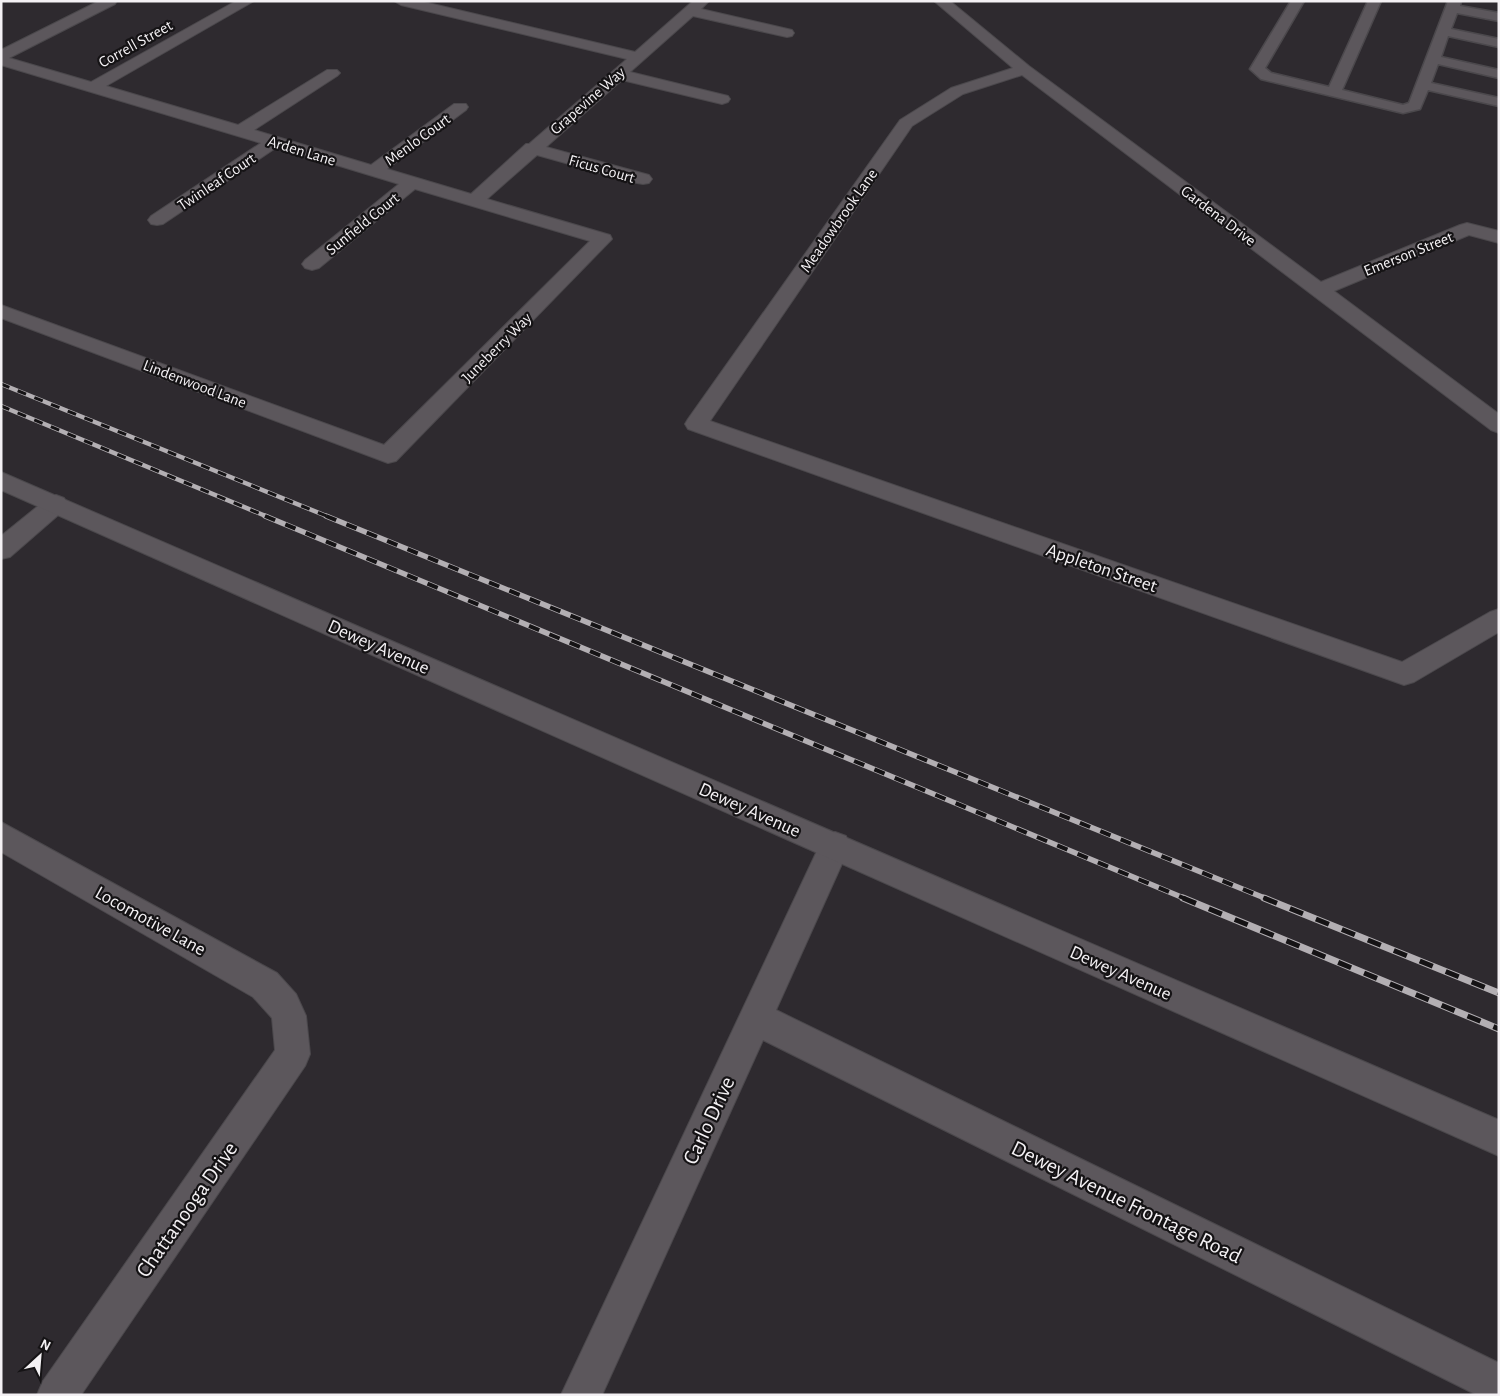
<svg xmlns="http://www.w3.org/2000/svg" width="1500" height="1396" font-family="'Alegreya Sans',sans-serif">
  <rect width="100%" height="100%" fill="#2e2a2f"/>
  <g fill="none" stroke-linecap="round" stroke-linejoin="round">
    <g stroke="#4b484c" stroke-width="3">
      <path id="lane" d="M1291 1H1304L1265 68 1271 73 1329 87 1368 1H1381L1342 90 1403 105 1409 103 1448 1H1461L1460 6 1499 13V21L1457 13 1451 29 1499 39V47L1448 36 1441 57 1499 70V78L1438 64 1431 83 1499 98V106L1428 90 1420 109 1403 113 1261 79 1250 69Z"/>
    </g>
    <g stroke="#4b484c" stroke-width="2">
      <g id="street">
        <path d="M99 1H117L115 4 9 58 91 82 236 1H254L106 86 238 125 327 70H337L340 73 337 76 254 130 371 165 454 104H466L468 107 466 110 387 169 471 194 526 144H529L627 59 401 5 394 1H420L635 52 693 1H709L701 9 792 30 794 33 792 36 787 37 693 16 630 72 728 96 730 99 728 102 722 104 622 80 546 147 649 175 652 179 649 183 643 184 637 183 537 155 487 199 610 235 612 239 396 461 388 463 1 318V305L384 445 590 241 415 189 319 268 312 270 305 268 302 264 305 260 399 184 277 147 163 224 157 225 151 224 148 220 151 216 261 143 1 65V50Z"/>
        <path d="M934 1H950L1029 66 1321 282 1460 225 1467 223 1499 231V243L1469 235 1334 291 1499 414V433L1491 430 1022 75 963 94 912 126 710 421 1402 662 1490 612 1499 609V632L1414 682 1404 685 688 429 685 424 688 419 900 120 951 88 1013 68Z"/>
        <path d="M56 495 64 498 68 504 64 510 10 557 1 559V536L48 498Z"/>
        <path d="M1 822 277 973 296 994 306 1016 310 1054 305 1066 81 1395H37L43 1381 275 1050 272 1018 253 997 1 852Z"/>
        <path d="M835 832 846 836 850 846 776 1010 1499 1363V1395H1477L763 1040 602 1395H561L824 836Z"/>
      </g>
    </g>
    <g stroke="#4b484c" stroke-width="2">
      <path id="secondary" d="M1 472 1499 1120V1156L1 490Z"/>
    </g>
    <use href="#lane" fill="#5c575c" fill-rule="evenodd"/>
    <use href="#street" fill="#5c575c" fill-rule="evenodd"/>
    <use href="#secondary" fill="#5c575c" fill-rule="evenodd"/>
    <g stroke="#b3afb3" stroke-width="4.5">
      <g id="rail-far2">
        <path d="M1 384 329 517"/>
        <path d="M1 406 268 517"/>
      </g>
    </g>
    <g stroke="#b3afb3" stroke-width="5.5">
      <g id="rail-far1">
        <path d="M265 516 1186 899"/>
        <path d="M326 516 1267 899"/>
      </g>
    </g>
    <g stroke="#b3afb3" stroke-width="7">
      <g id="rail">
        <path d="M1183 898 1499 1029"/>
        <path d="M1264 898 1499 993"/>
      </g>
    </g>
    <use href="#rail-far2" stroke="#151315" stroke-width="3" stroke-dasharray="9" stroke-linecap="butt"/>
    <use href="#rail-far1" stroke="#151315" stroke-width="4" stroke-dasharray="11" stroke-linecap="butt"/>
    <use href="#rail" stroke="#151315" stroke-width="5" stroke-dasharray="14" stroke-linecap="butt"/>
  </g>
  <g text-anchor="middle" stroke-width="4.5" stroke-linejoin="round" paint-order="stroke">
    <g font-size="16" fill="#f4f1f4" stroke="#151315">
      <text transform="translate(135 43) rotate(-29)" y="6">Correll Street</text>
      <text transform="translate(587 100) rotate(-41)" y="6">Grapevine Way</text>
      <text transform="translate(417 139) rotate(-36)" y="6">Menlo Court</text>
      <text transform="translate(302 150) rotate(17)" y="6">Arden Lane</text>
      <text transform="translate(602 168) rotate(16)" y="6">Ficus Court</text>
      <text transform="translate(216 181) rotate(-34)" y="6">Twinleaf Court</text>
      <text transform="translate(1219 215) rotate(37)" y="6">Gardena Drive</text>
      <text transform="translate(838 220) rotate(-55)" y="6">Meadowbrook Lane</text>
      <text transform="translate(362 223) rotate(-39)" y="6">Sunfield Court</text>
      <text transform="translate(1408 253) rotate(-22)" y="6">Emerson Street</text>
      <text transform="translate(496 347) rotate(-45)" y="6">Juneberry Way</text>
      <text transform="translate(195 383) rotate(21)" y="6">Lindenwood Lane</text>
    </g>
    <g font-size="19" fill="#f4f1f4" stroke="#151315">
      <text transform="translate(1102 567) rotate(19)" y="7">Appleton Street</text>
      <text transform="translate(379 646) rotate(24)" y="7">Dewey Avenue</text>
      <text transform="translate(750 809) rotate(24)" y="7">Dewey Avenue</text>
      <text transform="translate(151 920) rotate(29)" y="7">Locomotive Lane</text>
      <text transform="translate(1121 972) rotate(24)" y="7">Dewey Avenue</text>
    </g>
    <g font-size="22" fill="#f4f1f4" stroke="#151315">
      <text transform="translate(708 1120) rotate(-65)" y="8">Carlo Drive</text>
      <text transform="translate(1127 1201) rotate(26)" y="8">Dewey Avenue Frontage Road</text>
      <text transform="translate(186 1209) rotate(-55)" y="8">Chattanooga Drive</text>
    </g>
  </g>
  <rect width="1500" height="1396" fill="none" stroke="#f4f1f4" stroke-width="5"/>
  <g transform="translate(40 1356) rotate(26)" stroke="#151315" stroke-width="4" paint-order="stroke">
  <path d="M0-4L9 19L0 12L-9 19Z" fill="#f4f1f4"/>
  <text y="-8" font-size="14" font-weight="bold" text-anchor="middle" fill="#f4f1f4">N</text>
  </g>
</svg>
